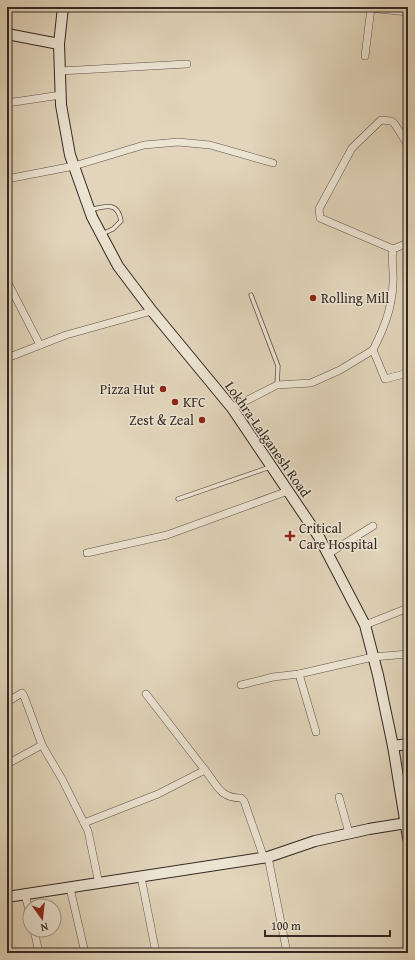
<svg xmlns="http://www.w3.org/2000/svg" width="415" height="960" font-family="'Gentium Book Plus',serif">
  <rect width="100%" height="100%" fill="#e2d5bb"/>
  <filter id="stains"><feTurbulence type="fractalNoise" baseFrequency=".005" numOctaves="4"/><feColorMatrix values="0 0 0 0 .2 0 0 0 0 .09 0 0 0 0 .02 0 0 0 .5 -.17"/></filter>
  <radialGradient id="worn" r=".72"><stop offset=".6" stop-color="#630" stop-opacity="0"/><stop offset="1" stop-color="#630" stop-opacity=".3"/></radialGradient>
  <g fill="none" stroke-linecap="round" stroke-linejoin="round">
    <g stroke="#605349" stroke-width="5">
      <g id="lane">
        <path d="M90 210C105 206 118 201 121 221L113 229 102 234"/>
        <path d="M251 295 278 366 277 385"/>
        <path d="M178 499 270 467"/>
      </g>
    </g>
    <g stroke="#605349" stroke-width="8">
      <g id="street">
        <path d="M359 7 408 12"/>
        <path d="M365 56 371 8"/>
        <path d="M60 71 187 64"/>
        <path d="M7 103 61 95"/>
        <path d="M7 179 74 166 144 145 178 142 210 145 273 163"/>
        <path d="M393 249 320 218 319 209 352 148 381 120 391 121 394 123 408 145"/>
        <path d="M7 281 40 345"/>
        <path d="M373 350C384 328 392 309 393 283 394 271 391 261 393 249L408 243"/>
        <path d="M7 358 66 335 152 311"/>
        <path d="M232 408 277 385 311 383 340 370 373 350 385 379 408 373"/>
        <path d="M87 553 167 535 288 491"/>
        <path d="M328 554 373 526"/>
        <path d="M365 625 408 608"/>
        <path d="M299 674 316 732"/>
        <path d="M241 685 273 677 299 674 373 657 408 654"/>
        <path d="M146 694 205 770"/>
        <path d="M7 702 22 693 24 696 42 745"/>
        <path d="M7 764 42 745 62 779 88 831 99 884"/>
        <path d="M339 797 349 833"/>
        <path d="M84 823 158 794 205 770C217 785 220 798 241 798L244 801 264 858"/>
        <path d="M268 857 287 953"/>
        <path d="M141 877 156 953"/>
        <path d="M70 888 85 953"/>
        <path d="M25 894 30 915"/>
        <path d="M34 930 39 953"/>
      </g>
    </g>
    <g stroke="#342823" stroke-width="12">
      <g id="secondary">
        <path d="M63 7 59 44 61 105 70 155 92 217 118 266 152 311 232 408 319 537 365 625 378 675 393 746 408 838"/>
        <path d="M7 34 59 44"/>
        <path d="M393 746 408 744"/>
        <path d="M7 897 268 857 315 841 369 829 406 823"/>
      </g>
    </g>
    <use href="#lane" stroke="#ece4d3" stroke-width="3.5"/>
    <use href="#street" stroke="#ece4d3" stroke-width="7"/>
    <use href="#secondary" stroke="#ece4d3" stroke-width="10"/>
  </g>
  <g fill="#8f2418" stroke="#ece4d3" stroke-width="1.5">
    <circle cx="313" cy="298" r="4"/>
    <circle cx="163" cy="389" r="4"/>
    <circle cx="175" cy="402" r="4"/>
    <circle cx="202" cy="420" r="4"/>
    <path d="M288 530h4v4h4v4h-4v4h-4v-4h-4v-4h4z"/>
  </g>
  <g text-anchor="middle" stroke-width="3" stroke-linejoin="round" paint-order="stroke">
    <g font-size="14" fill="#342823" stroke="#ece4d3" text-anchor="start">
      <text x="321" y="303">Rolling Mill</text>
      <text x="155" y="394" text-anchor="end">Pizza Hut</text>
      <text x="183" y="407">KFC</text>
      <text x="194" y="425" text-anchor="end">Zest &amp; Zeal</text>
      <text x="299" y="533">Critical<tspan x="299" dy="16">Care Hospital</tspan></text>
    </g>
    <g font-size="14" fill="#342823" stroke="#ece4d3">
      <text transform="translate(268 439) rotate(55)" y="5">Lokhra-Lalganesh Road</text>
    </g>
  </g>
  <rect width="415" height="960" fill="none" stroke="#e2d5bb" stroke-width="24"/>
  <rect x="8" y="8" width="399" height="944" fill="none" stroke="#342823" stroke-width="2"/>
  <rect x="12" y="12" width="391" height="936" fill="none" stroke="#342823"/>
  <g transform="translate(42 918) rotate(165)"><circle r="19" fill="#ece4d3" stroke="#a2998d"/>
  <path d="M0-3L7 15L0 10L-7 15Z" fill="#8f2418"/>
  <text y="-6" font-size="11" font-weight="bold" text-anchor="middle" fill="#342823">N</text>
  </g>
  <path d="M265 930v6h125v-6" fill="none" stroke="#342823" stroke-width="2"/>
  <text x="271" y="930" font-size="12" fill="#342823" stroke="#ece4d3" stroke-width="3" paint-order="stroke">100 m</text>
  <rect width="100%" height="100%" filter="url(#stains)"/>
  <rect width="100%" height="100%" fill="url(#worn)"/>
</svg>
